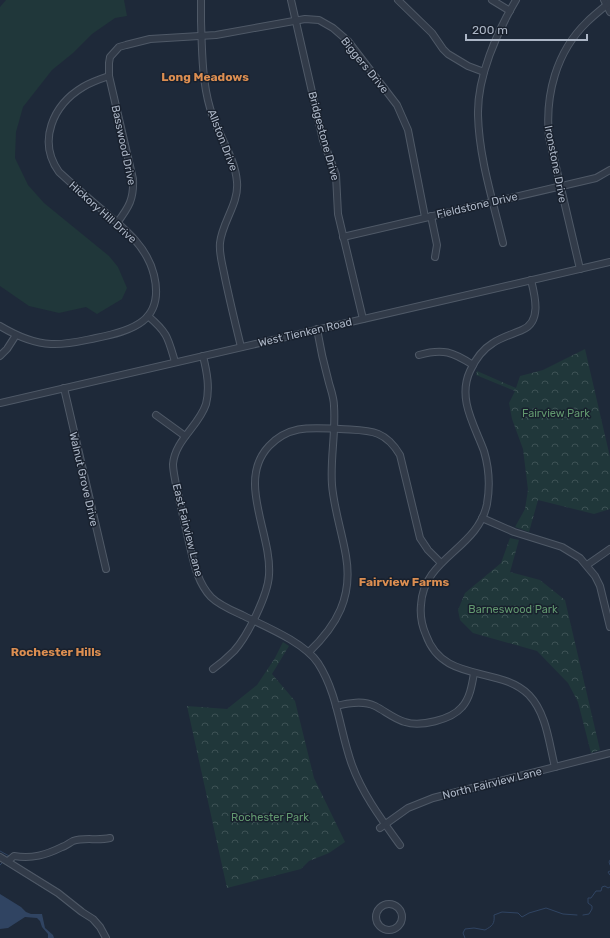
<svg xmlns="http://www.w3.org/2000/svg" width="610" height="938" font-family="Rubik,sans-serif">
  <defs>
    <pattern id="park-crowns" width="20" height="18" patternUnits="userSpaceOnUse"><rect width="20" height="18" fill="#20373a"/><path d="M2 6a3 3 0 1 1 6 0M12 15a3 3 0 1 1 6 0" fill="none" stroke="#3e5255"/></pattern>
  </defs>
  <rect width="100%" height="100%" fill="#1e2939"/>
  <path fill="#20373a" d="M6 0H124L127 16 115 18 92 34 73 53 52 70 23 107 16 132 15 158 28 185 44 203 109 256 118 267 127 288 122 299 97 314 86 307 59 313 29 306 0 286V7Z"/>
  <g fill="url(#park-crowns)">
    <path d="M585 349 610 457V509L594 514 538 500 529 532 515 527 525 509 528 490 523 449 512 419 509 403 515 391 476 375 477 371 516 388 520 376 543 370Z"/>
    <path d="M510 538 519 540 510 572 540 580 565 600 600 750 591 753 578 702 568 683 537 651 473 633 460 620 458 610 465 593 501 563Z"/>
    <path d="M283 642 289 646 272 674 295 701 314 778 345 842 329 853 309 861 301 869 227 888 187 706 227 709 257 685 275 658Z"/>
  </g>
  <path fill="#304462" d="M0 894 21 907 26 912 31 914H42L45 928 53 935 54 938H48V934L42 927 40 921 37 918 25 917 8 928 0 929Z"/>
  <g fill="none" stroke-linecap="round" stroke-linejoin="round">
    <g stroke="#304462" stroke-width="1">
      <path d="M0 851 9 856 6 858"/>
      <path d="M610 860 609 862 610 865"/>
      <path d="M0 865 3 862"/>
      <path d="M610 871 608 872 610 875"/>
      <path d="M583 915 589 914 592 909V906L588 903V898H591L596 891H601L602 887 605 886 608 888 610 887"/>
      <path d="M465 938 463 933 465 929 474 928 485 930C492 926 495 924 494 915L502 912 518 913 522 917 529 913 546 908 563 914 577 915"/>
    </g>
    <g stroke="#4f5967" stroke-width="8">
      <g id="minor">
        <path d="M201 0C201 7 201 14 201 21 202 50 202 81 210 108 217 134 235 156 237 182 239 204 222 222 220 243 219 253 222 263 224 273 229 298 235 322 241 347"/>
        <path d="M291 0 323 140 336 175 338 214 363 319"/>
        <path d="M398 0 432 33 443 49 448 54 468 66 484 72"/>
        <path d="M492 0 510 11"/>
        <path d="M604 0 610 12"/>
        <path d="M431 216 437 245 435 257"/>
        <path d="M117 223C129 207 134 199 133 179L109 76V63L110 57 119 47 126 45 150 39 216 35 305 19 319 20 333 28 348 41 397 105 408 130 425 217"/>
        <path d="M343 237 596 178 610 170"/>
        <path d="M503 243C493 201 479 158 478 115 477 77 497 32 516 0"/>
        <path d="M580 269 549 137C545 95 556 52 587 22 594 15 602 9 610 2"/>
        <path d="M531 280C535 296 542 322 522 330 513 334 502 337 493 343 483 349 475 360 470 371 457 399 475 426 484 451 489 468 490 487 487 504 478 549 423 558 421 605 420 615 422 626 426 635 443 684 499 665 529 695 547 714 549 744 555 767"/>
        <path d="M148 316C168 333 168 338 175 362"/>
        <path d="M0 326C15 335 33 343 51 344 66 345 81 341 96 338 132 331 165 321 154 275 146 242 117 223 93 202 81 192 70 182 59 172 37 141 53 105 83 87 91 82 100 79 109 76"/>
        <path d="M419 355C443 348 453 352 473 365"/>
        <path d="M0 356 7 349 16 335"/>
        <path d="M203 356C207 372 210 388 206 404 199 426 175 440 173 464 173 471 175 478 176 485 180 503 184 520 188 538 193 558 196 581 211 597 219 605 231 610 242 615 264 626 304 642 318 663 338 694 340 732 352 765 363 795 382 820 400 845"/>
        <path d="M64 388 106 569"/>
        <path d="M0 403 610 262"/>
        <path d="M156 415 185 436"/>
        <path d="M482 518 514 532 562 547 580 558 595 576 600 586 610 627"/>
        <path d="M587 565 610 549"/>
        <path d="M309 652C337 625 353 597 346 556 342 532 334 509 332 485 330 459 336 432 334 406 334 398 331 390 329 383 324 365 320 347 317 329"/>
        <path d="M213 669C220 664 227 658 234 651 247 637 268 595 269 575 272 533 236 481 269 446 290 424 313 428 340 429 368 431 384 428 400 455L420 538 428 550 441 563"/>
        <path d="M336 706C348 703 363 700 375 706 385 711 394 719 405 722 420 727 451 720 462 707 470 698 472 685 474 673"/>
        <path d="M380 828 408 808 433 798 610 753"/>
        <path d="M0 857 58 893 82 912 93 919 100 927 106 938"/>
        <path d="M8 861 14 856C32 859 46 855 62 847 66 846 69 843 73 841 84 837 98 841 110 838"/>
        <circle cx="389" cy="917" r="13"/>
      </g>
    </g>
    <use href="#minor" stroke="#323b49" stroke-width="6"/>
  </g>
  <g text-anchor="middle" stroke-width="3" stroke-linejoin="round" paint-order="stroke">
    <g font-size="11" fill="#acb6c6" stroke="#18202d">
      <text transform="translate(365 65) rotate(51)" y="4">Biggers Drive</text>
      <text transform="translate(324 136) rotate(75)" y="4">Bridgestone Drive</text>
      <text transform="translate(223 140) rotate(69)" y="4">Allston Drive</text>
      <text transform="translate(124 145) rotate(78)" y="4">Basswood Drive</text>
      <text transform="translate(556 164) rotate(79)" y="4">Ironstone Drive</text>
      <text transform="translate(477 205) rotate(-13)" y="4">Fieldstone Drive</text>
      <text transform="translate(103 212) rotate(42)" y="4">Hickory Hill Drive</text>
      <text transform="translate(305 332) rotate(-13)" y="4">West Tienken Road</text>
      <text transform="translate(84 479) rotate(77)" y="4">Walnut Grove Drive</text>
      <text transform="translate(188 530) rotate(76)" y="4">East Fairview Lane</text>
      <text transform="translate(492 783) rotate(-14)" y="4">North Fairview Lane</text>
    </g>
    <g font-size="11" fill="#62986f" stroke="#18202d">
      <text x="556" y="417">Fairview Park</text>
      <text x="513" y="613">Barneswood Park</text>
      <text x="270" y="821">Rochester Park</text>
    </g>
    <g font-size="12" font-weight="bold" fill="#dc8e51" stroke="#18202d">
      <text x="205" y="81">Long Meadows</text>
      <text x="404" y="586">Fairview Farms</text>
      <text x="56" y="656">Rochester Hills</text>
    </g>
  </g>
  <path d="M466 34v6h121v-6" fill="none" stroke="#acb6c6" stroke-width="2"/>
  <text x="472" y="34" font-size="12" fill="#acb6c6" stroke="#18202d" stroke-width="3" paint-order="stroke">200 m</text>
</svg>
